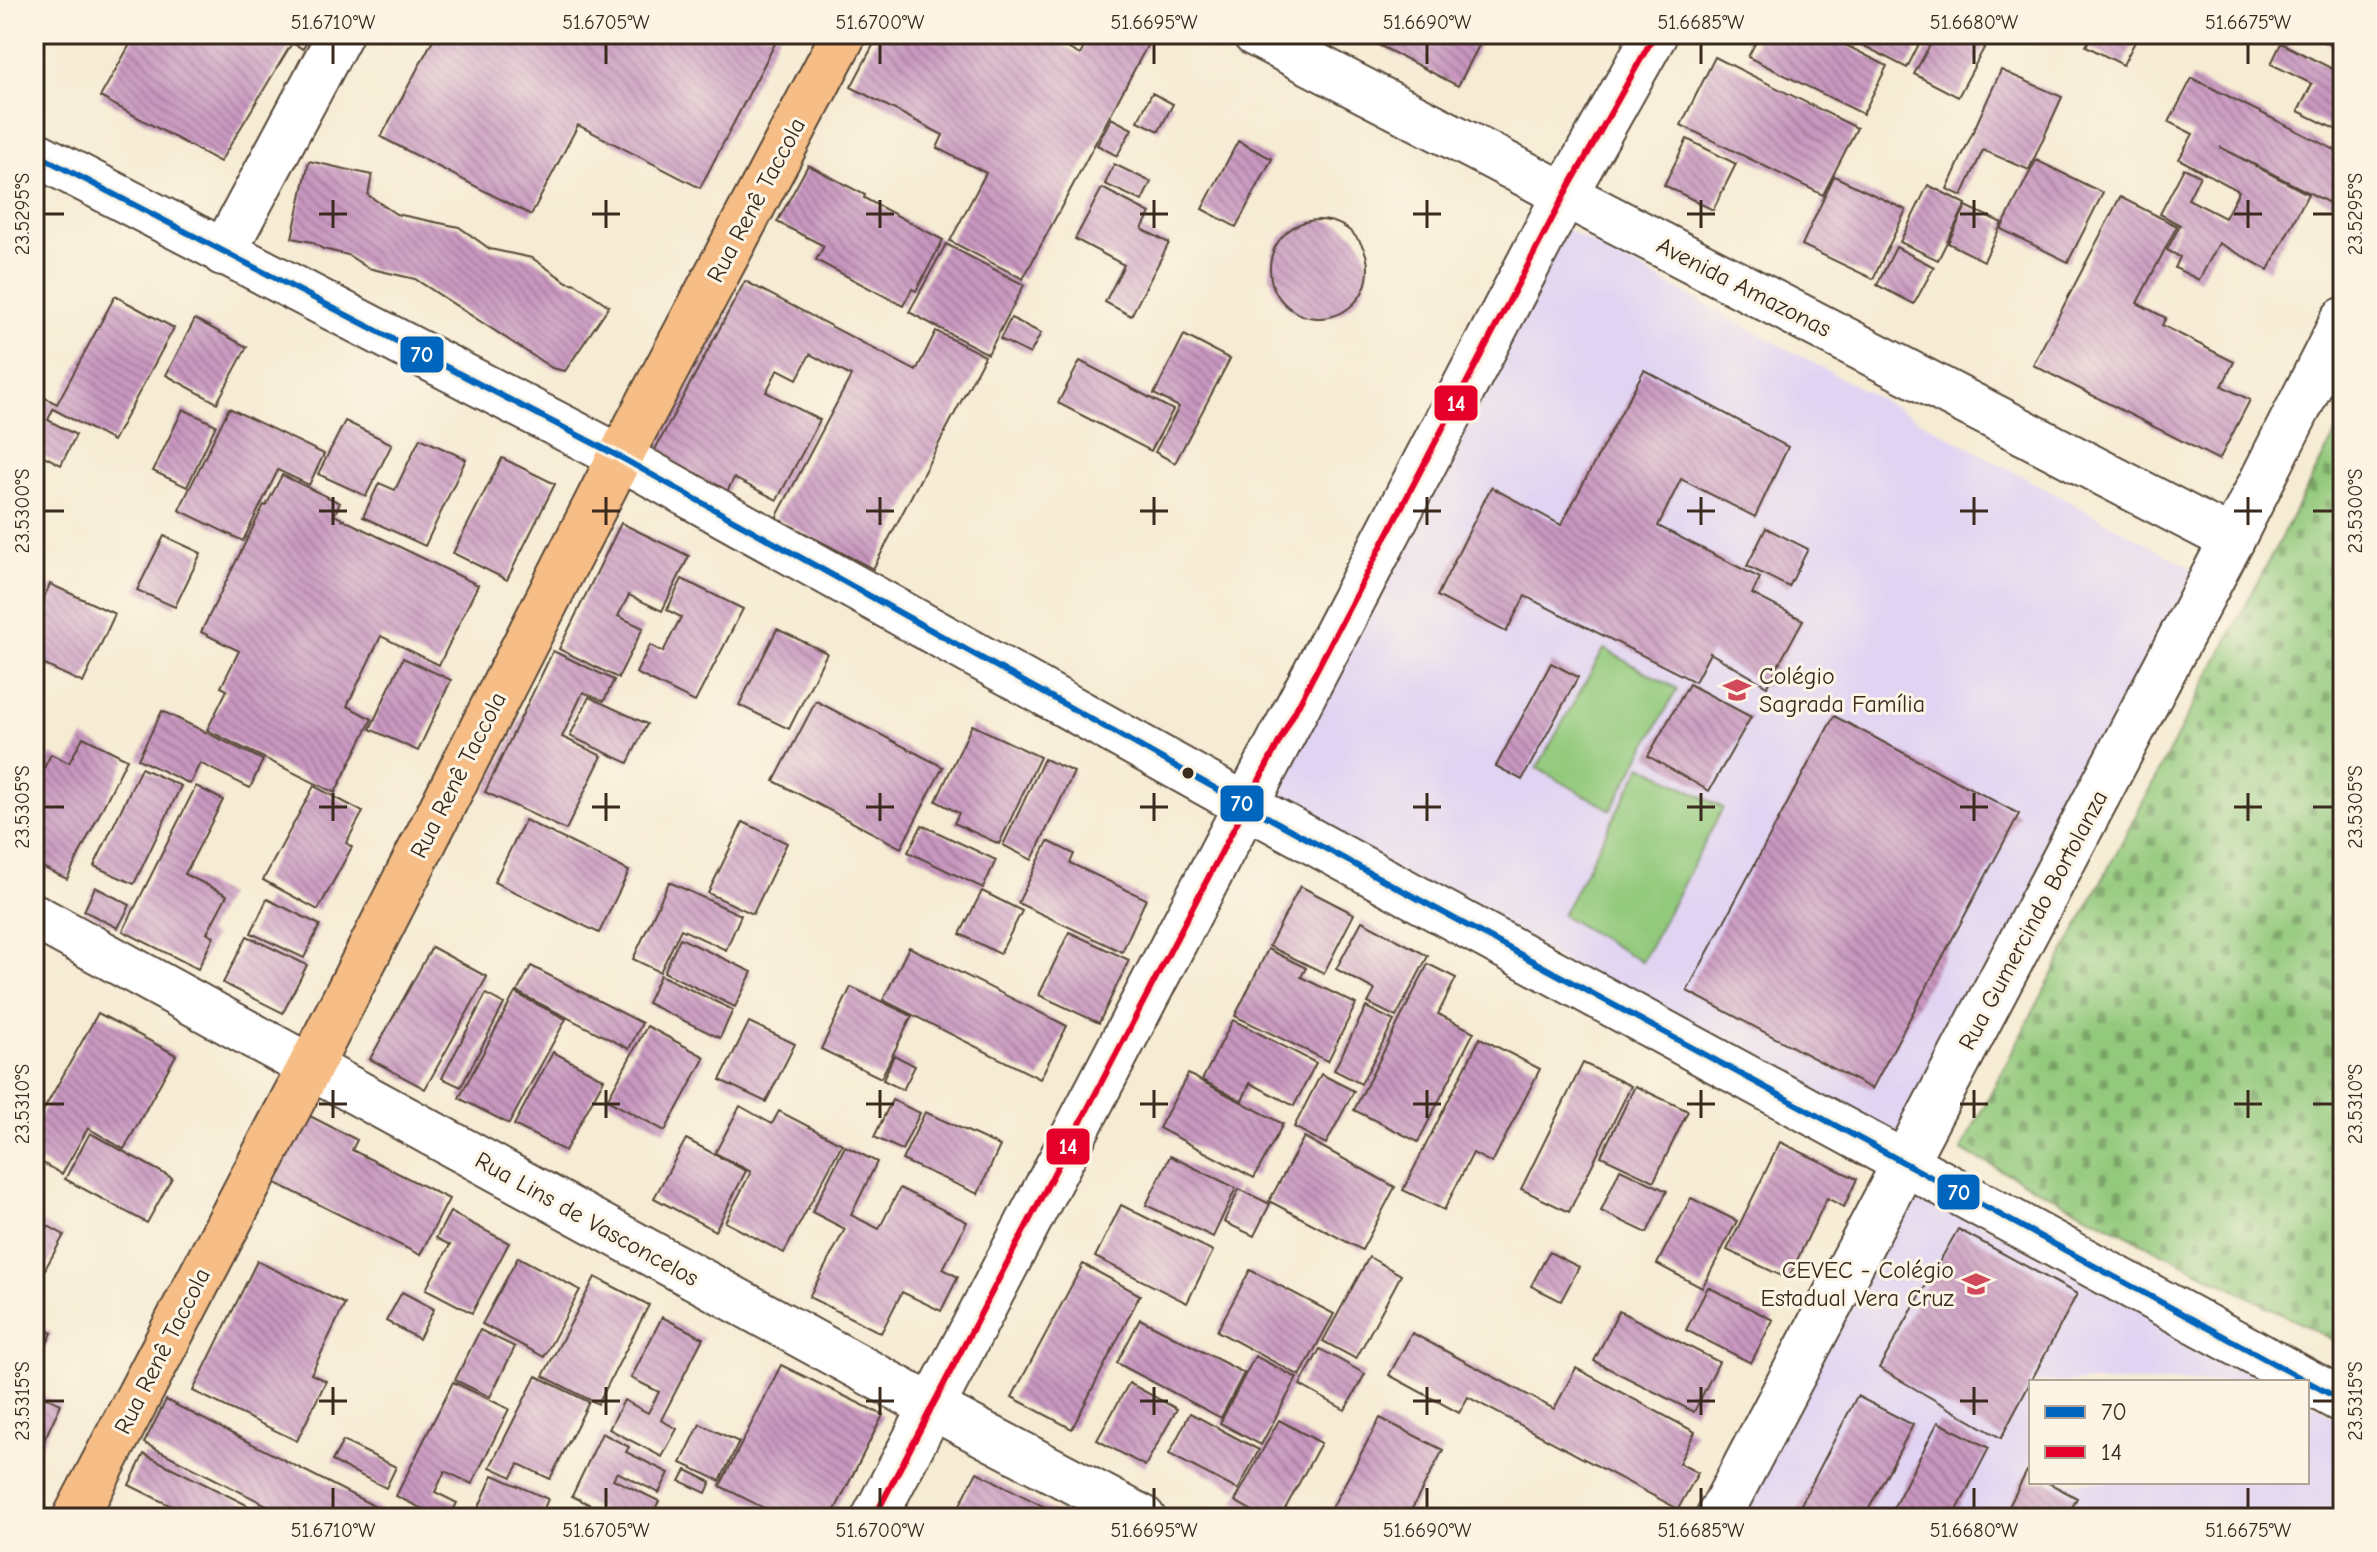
<svg xmlns="http://www.w3.org/2000/svg" width="2377" height="1552" font-family="'Comic Neue',sans-serif">
  <defs>
    <pattern id="cemetery-stones" width="16" height="16" patternUnits="userSpaceOnUse" patternTransform="scale(2)"><rect width="16" height="16" fill="#92c97c"/><path d="M2 7V4a2 2 0 0 1 4 0v3zM10 15v-3a2 2 0 0 1 4 0v3z" fill="#78a365"/></pattern>
    <pattern id="building-back-hatch" width="6" height="6" patternUnits="userSpaceOnUse" patternTransform="scale(2)"><rect width="6" height="6" fill="#c897c0"/><path d="M-1 5l2 2M0 0l6 6M5-1l2 2" fill="none" stroke="#a47b9b"/></pattern>
  </defs>
  <rect width="100%" height="100%" fill="#fcf5e5"/>
  <filter id="ink" filterUnits="userSpaceOnUse"><feTurbulence type="fractalNoise" baseFrequency=".0125" numOctaves="2"/><feDisplacementMap in="SourceGraphic" scale="16" xChannelSelector="R" yChannelSelector="G"/><feConvolveMatrix kernelMatrix="1 2 1 2 8 2 1 2 1" color-interpolation-filters="sRGB"/></filter>
  <filter id="wash" filterUnits="userSpaceOnUse"><feTurbulence type="fractalNoise" baseFrequency=".006" numOctaves="4" result="noise"/><feDisplacementMap in="SourceGraphic" scale="32" xChannelSelector="R" yChannelSelector="G"/><feGaussianBlur stdDeviation="1.8" result="paint"/><feColorMatrix in="noise" values="0 0 0 0 0 0 0 0 0 0 0 0 0 0 0 0 0 1.4 0 .05"/><feComposite in="paint" operator="in"/></filter>
  <g filter="url(#wash)">
    <rect width="100%" height="100%" fill="#f6ebd3"/>
    <g fill="#e1d4f3">
      <path d="M1566 229 2210 578 1901 1144 1266 801Z"/>
      <path d="M1912 1186 2272 1382H2031V1482H2307V1401L2343 1421V1518H1737Z"/>
    </g>
    <path fill="url(#cemetery-stones)" stroke="#667a4d" stroke-width="2" d="M2343 419V1345L1961 1150Z"/>
    <g fill="#92c97c" stroke="#667a4d" stroke-width="2">
      <path d="M1604 649 1677 689 1611 810 1537 768Z"/>
      <path d="M1642 765 1723 808 1642 962 1562 915Z"/>
    </g>
    <g id="blocks">
      <g fill="url(#building-back-hatch)">
        <path d="M136 34H311L303 49 292 43 220 162 100 97Z"/>
        <path d="M436 34H780L700 188 578 125 531 215 381 137Z"/>
        <path d="M879 34H1059L1055 41 1080 55 1091 34H1128L1148 44 1023 279 950 241 986 173 937 148 943 135 851 87Z"/>
        <path d="M1370 34H1485L1458 86 1367 39Z"/>
        <path d="M1760 34H1824L1887 66 1863 114 1748 57Z"/>
        <path d="M1841 34H1924L1907 68Z"/>
        <path d="M1936 34 1991 35 1958 97 1914 74Z"/>
        <path d="M2092 34H2139L2123 65 2086 46Z"/>
        <path d="M2308 34H2343V51Z"/>
        <path d="M2281 43 2343 74V133L2298 111 2312 84 2271 64Z"/>
        <path d="M1715 57 1857 128 1823 195 1681 125Z"/>
        <path d="M2001 70 2062 97 2029 170 1983 150 1962 196 1947 189Z"/>
        <path d="M2192 78 2343 154V210L2220 147 2308 194 2268 270 2219 243 2199 280 2175 268 2180 257 2167 250 2180 225 2160 214 2184 168 2200 176 2188 199 2225 218 2239 191 2179 159 2193 134 2169 122Z"/>
        <path d="M1152 93 1173 104 1159 131 1138 121Z"/>
        <path d="M1111 118 1132 129 1117 156 1097 145Z"/>
        <path d="M1687 139 1736 164 1713 210 1664 185Z"/>
        <path d="M1238 141 1272 159 1236 227 1202 209Z"/>
        <path d="M2036 160 2103 193 2068 262 2001 229Z"/>
        <path d="M309 161 372 175 368 195 396 214 459 227 490 249 532 258 567 282 576 284 609 306 565 371 552 368 415 279 368 268 348 255 323 249 312 242 292 238Z"/>
        <path d="M1114 164 1151 182 1142 201 1105 184Z"/>
        <path d="M808 165 865 195 864 198 943 240 916 291 912 289 903 306 816 260 824 246 777 222Z"/>
        <path d="M1834 176 1906 210 1873 279 1802 245Z"/>
        <path d="M1928 185 1966 204 1938 260 1900 242Z"/>
        <path d="M1102 188 1150 213 1142 229 1169 243 1131 316 1105 302 1124 265 1075 239Z"/>
        <path d="M2120 197 2177 226 2137 303 2166 318 2162 325 2234 362 2222 386 2250 400 2219 460 2033 365Z"/>
        <path d="M1966 206 2002 223 1984 261 1948 243Z"/>
        <circle cx="1319" cy="269" r="49"/>
        <path d="M946 244 1024 285 988 354 909 312Z"/>
        <path d="M1896 247 1934 267 1914 304 1877 285Z"/>
        <path d="M745 281 916 371 936 331 985 356 873 569 776 518 851 376 810 354 797 379 778 369 766 392 820 420 777 500 734 478 726 494 652 455Z"/>
        <path d="M115 296 174 328 113 441 53 409 48 420 76 435 61 465 34 451V392L57 404Z"/>
        <path d="M1011 318 1041 333 1030 354 1000 339Z"/>
        <path d="M195 319 247 347 217 403 166 375Z"/>
        <path d="M1184 335 1230 359 1175 463 1155 452 1179 407 1154 394Z"/>
        <path d="M1080 361 1173 410 1151 451 1058 403Z"/>
        <path d="M1644 370 1788 447 1755 517 1681 479 1658 526 1760 578 1752 594 1803 620 1767 686 1710 653 1695 682 1525 596 1506 632 1437 596 1491 487 1561 525Z"/>
        <path d="M229 408 324 454 309 485 278 470 243 541 179 510Z"/>
        <path d="M183 409 216 425 187 487 153 471Z"/>
        <path d="M345 421 392 444 366 496 318 474Z"/>
        <path d="M420 438 466 459 425 546 363 517 379 483 395 490Z"/>
        <path d="M502 458 555 484 507 580 453 553Z"/>
        <path d="M282 475 340 503 334 515 478 585 439 665 381 636 347 706 372 719 335 793 207 730 227 690 221 687 239 651 201 632 264 505 266 506Z"/>
        <path d="M621 523 689 556 662 611 629 595 618 616 643 628 618 678 559 649Z"/>
        <path d="M1766 528 1808 549 1789 587 1747 566Z"/>
        <path d="M164 536 201 553 175 607 137 590Z"/>
        <path d="M682 579 743 609 695 702 636 673 650 645 663 652 681 617 667 610Z"/>
        <path d="M50 584 115 614 83 683 34 660V619Z"/>
        <path d="M777 629 827 653 789 729 739 705Z"/>
        <path d="M553 651 614 680 604 701 583 692 562 737 602 756 566 830 485 792Z"/>
        <path d="M403 658 451 680 418 751 370 729Z"/>
        <path d="M1551 663 1578 677 1522 780 1496 766Z"/>
        <path d="M1689 684 1751 717 1709 791 1648 756Z"/>
        <path d="M589 697 647 724 628 763 570 736Z"/>
        <path d="M816 701 943 767 901 848 774 781Z"/>
        <path d="M162 711 263 760 250 788 200 763 190 784 138 759Z"/>
        <path d="M1834 716 2019 814 1872 1089 1687 991Z"/>
        <path d="M972 725 1040 757 999 844 954 823 959 813 936 801Z"/>
        <path d="M83 737 127 759 67 879 34 863V788L51 754 69 763Z"/>
        <path d="M1044 759 1074 772 1032 860 1003 845Z"/>
        <path d="M141 768 181 786 134 884 94 866Z"/>
        <path d="M196 786 223 800 185 874 227 895 207 933 214 936 198 969 123 931Z"/>
        <path d="M314 786 363 812 346 843 352 847 318 910 263 880Z"/>
        <path d="M525 820 629 871 599 933 494 882Z"/>
        <path d="M743 822 787 843 753 914 708 893Z"/>
        <path d="M922 825 996 860 983 888 908 852Z"/>
        <path d="M1048 841 1074 854 1070 863 1146 899 1122 952 1018 903Z"/>
        <path d="M669 882 741 915 726 950 681 929 660 972 633 959Z"/>
        <path d="M1300 886 1354 914 1324 973 1269 946Z"/>
        <path d="M95 887 130 905 118 928 84 911Z"/>
        <path d="M982 891 1022 911 1000 954 960 934Z"/>
        <path d="M267 899 320 925 304 958 251 933Z"/>
        <path d="M1362 921 1428 956 1396 1017 1368 1003 1375 990 1336 969Z"/>
        <path d="M1069 932 1129 960 1099 1023 1039 995Z"/>
        <path d="M247 936 307 965 283 1013 223 983Z"/>
        <path d="M680 938 752 972 735 1007 664 972Z"/>
        <path d="M432 947 487 977 425 1089 370 1059Z"/>
        <path d="M909 947 1067 1026 1040 1079 883 1000Z"/>
        <path d="M1268 949 1306 968 1301 977 1356 1004 1328 1061 1235 1016Z"/>
        <path d="M1428 964 1456 978 1438 1014 1474 1032 1418 1142 1354 1110Z"/>
        <path d="M531 966 642 1023 629 1049 517 992Z"/>
        <path d="M660 975 733 1010 720 1038 647 1003Z"/>
        <path d="M851 987 912 1016 881 1078 821 1049Z"/>
        <path d="M515 993 566 1019 509 1124 459 1098Z"/>
        <path d="M486 994 504 1004 461 1087 442 1078Z"/>
        <path d="M1366 1007 1394 1021 1361 1084 1334 1070Z"/>
        <path d="M98 1013 176 1055 124 1149 88 1128 62 1174 34 1158V1127Z"/>
        <path d="M1233 1020 1316 1063 1294 1106 1250 1083 1242 1101 1202 1080Z"/>
        <path d="M749 1022 795 1044 766 1102 720 1080Z"/>
        <path d="M647 1026 705 1057 665 1131 607 1100Z"/>
        <path d="M1480 1038 1540 1069 1492 1163 1473 1153 1444 1210 1403 1190Z"/>
        <path d="M553 1052 604 1079 565 1151 514 1125Z"/>
        <path d="M894 1055 915 1066 903 1090 883 1080Z"/>
        <path d="M1583 1063 1631 1086 1569 1212 1521 1189Z"/>
        <path d="M1188 1074 1283 1124 1254 1178 1159 1128Z"/>
        <path d="M1321 1074 1354 1091 1326 1144 1294 1127Z"/>
        <path d="M1635 1086 1688 1111 1654 1181 1601 1156Z"/>
        <path d="M892 1100 920 1113 902 1150 874 1137Z"/>
        <path d="M740 1106 772 1124 779 1111 842 1144 784 1253 725 1222 751 1172 715 1153Z"/>
        <path d="M925 1112 1000 1146 978 1194 902 1160Z"/>
        <path d="M308 1115 357 1140 352 1150 449 1199 420 1255 274 1182Z"/>
        <path d="M90 1133 172 1178 147 1223 65 1179Z"/>
        <path d="M1304 1137 1395 1187 1362 1250 1269 1201Z"/>
        <path d="M686 1139 746 1171 715 1231 654 1198Z"/>
        <path d="M1780 1142 1857 1179 1844 1207 1827 1198 1788 1279 1727 1250Z"/>
        <path d="M845 1146 877 1162 851 1215 879 1229 900 1188 967 1222 943 1269 958 1277 941 1311 902 1292 881 1333 809 1297 845 1229 812 1212Z"/>
        <path d="M1170 1156 1236 1188 1213 1237 1146 1205Z"/>
        <path d="M1620 1169 1667 1191 1647 1233 1601 1211Z"/>
        <path d="M1239 1189 1270 1204 1254 1236 1224 1222Z"/>
        <path d="M1691 1198 1737 1221 1702 1288 1657 1264Z"/>
        <path d="M1121 1205 1213 1251 1187 1303 1095 1257Z"/>
        <path d="M450 1212 509 1243 472 1313 426 1289 450 1245 436 1238Z"/>
        <path d="M34 1218 64 1235 34 1289Z"/>
        <path d="M1958 1229 2077 1294 2001 1438 1879 1368Z"/>
        <path d="M1549 1252 1579 1267 1561 1301 1531 1286Z"/>
        <path d="M518 1257 580 1290 544 1357 482 1324Z"/>
        <path d="M1369 1257 1401 1275 1356 1359 1323 1341Z"/>
        <path d="M257 1261 345 1304 311 1374 326 1381 297 1441 193 1391Z"/>
        <path d="M1083 1264 1140 1295 1072 1429 1012 1397Z"/>
        <path d="M1250 1270 1334 1314 1300 1376 1217 1331Z"/>
        <path d="M595 1277 649 1305 598 1404 543 1376Z"/>
        <path d="M1708 1287 1773 1320 1751 1363 1686 1330Z"/>
        <path d="M402 1292 434 1309 419 1339 386 1321Z"/>
        <path d="M1619 1311 1719 1362 1694 1412 1594 1361Z"/>
        <path d="M662 1317 703 1338 661 1420 677 1429 662 1457 609 1429 624 1400 648 1413 659 1392 631 1378Z"/>
        <path d="M1140 1319 1244 1373 1221 1418 1117 1363Z"/>
        <path d="M34 1324 52 1333 34 1370Z"/>
        <path d="M480 1330 515 1347 490 1397 455 1380Z"/>
        <path d="M1412 1333 1554 1409 1576 1368 1695 1432 1679 1463 1698 1473 1678 1509 1468 1397 1459 1413 1389 1375Z"/>
        <path d="M1320 1349 1365 1374 1345 1410 1300 1385Z"/>
        <path d="M1255 1356 1297 1378 1261 1445 1220 1423Z"/>
        <path d="M781 1365 883 1415 831 1518H784L720 1486Z"/>
        <path d="M536 1376 589 1402 550 1479 519 1464 512 1477 490 1467Z"/>
        <path d="M453 1382 509 1409 472 1484 445 1471 435 1492 457 1503 449 1518H441L396 1496Z"/>
        <path d="M1129 1383 1177 1409 1145 1466 1097 1440Z"/>
        <path d="M34 1392 61 1404 39 1451 34 1449Z"/>
        <path d="M1857 1396 1913 1425 1864 1518H1808L1797 1512Z"/>
        <path d="M166 1400 380 1509 375 1518H292L144 1443Z"/>
        <path d="M1190 1413 1259 1450 1238 1490 1169 1454Z"/>
        <path d="M1380 1418 1443 1450 1407 1518H1333L1328 1515Z"/>
        <path d="M1279 1420 1321 1443 1280 1518H1265L1235 1501Z"/>
        <path d="M1938 1422 1989 1448 1953 1518H1888Z"/>
        <path d="M700 1424 739 1442 720 1481 681 1463Z"/>
        <path d="M602 1433 629 1447 626 1452 669 1473 659 1493 617 1472 613 1479 659 1501 651 1518H600L598 1517 601 1510 572 1496Z"/>
        <path d="M343 1441 396 1467 386 1488 332 1461Z"/>
        <path d="M144 1454 247 1505 241 1518H195L129 1485Z"/>
        <path d="M686 1470 711 1482 706 1493 680 1481Z"/>
        <path d="M2027 1471 2031 1473V1482H2047L2077 1498 2067 1518H2003Z"/>
        <path d="M977 1472 1066 1518H953Z"/>
        <path d="M493 1475 548 1499 540 1518H474Z"/>
      </g>
    </g>
  </g>
  <g filter="url(#ink)">
    <use href="#blocks" fill-opacity="0" stroke="#574739" stroke-width="2"/>
    <g fill="none" stroke-linecap="round" stroke-linejoin="round">
      <g stroke="#574739" stroke-width="48">
        <g id="minor">
          <path d="M1255 34 2232 540"/>
          <path d="M34 153 620 457 1247 806 2343 1401"/>
          <path d="M223 253 340 34"/>
          <path d="M34 916 932 1407 1143 1518"/>
          <path d="M874 1518 1565 194 1655 34"/>
          <path d="M1718 1518 2232 540 2343 320"/>
        </g>
      </g>
      <g stroke="#574739" stroke-width="48">
        <path id="major" d="M75 1518 310 1067 620 457 844 34"/>
      </g>
      <use href="#minor" stroke="#fff" stroke-width="44"/>
      <use href="#major" stroke="#f6be86" stroke-width="44"/>
      <g stroke="#fcf5e5" stroke-width="12">
        <path id="bus-1" d="M34 153 620 457 1247 806 2343 1401"/>
      </g>
      <g stroke="#fcf5e5" stroke-width="12">
        <path id="bus-2" d="M874 1518 1565 194 1655 34"/>
      </g>
      <use href="#bus-1" stroke="#0065bd" stroke-width="6"/>
      <use href="#bus-2" stroke="#e4002b" stroke-width="6"/>
    </g>
  </g>
  <path fill="none" stroke="#3b2a1e" stroke-width="3" d="M333 44V64M606 44V64M880 44V64M1154 44V64M1427 44V64M1701 44V64M1974 44V64M2248 44V64M333 200V228M606 200V228M880 200V228M1154 200V228M1427 200V228M1701 200V228M1974 200V228M2248 200V228M44 214H64M319 214H347M592 214H620M866 214H894M1140 214H1168M1413 214H1441M1687 214H1715M1960 214H1988M2234 214H2262M2313 214H2333M333 497V525M606 497V525M880 497V525M1154 497V525M1427 497V525M1701 497V525M1974 497V525M2248 497V525M44 511H64M319 511H347M592 511H620M866 511H894M1140 511H1168M1413 511H1441M1687 511H1715M1960 511H1988M2234 511H2262M2313 511H2333M333 793V821M606 793V821M880 793V821M1154 793V821M1427 793V821M1701 793V821M1974 793V821M2248 793V821M44 807H64M319 807H347M592 807H620M866 807H894M1140 807H1168M1413 807H1441M1687 807H1715M1960 807H1988M2234 807H2262M2313 807H2333M333 1090V1118M606 1090V1118M880 1090V1118M1154 1090V1118M1427 1090V1118M1701 1090V1118M1974 1090V1118M2248 1090V1118M44 1104H64M319 1104H347M592 1104H620M866 1104H894M1140 1104H1168M1413 1104H1441M1687 1104H1715M1960 1104H1988M2234 1104H2262M2313 1104H2333M333 1387V1415M606 1387V1415M880 1387V1415M1154 1387V1415M1427 1387V1415M1701 1387V1415M1974 1387V1415M44 1401H64M319 1401H347M592 1401H620M866 1401H894M1140 1401H1168M1413 1401H1441M1687 1401H1715M1960 1401H1988M2313 1401H2333M333 1488V1508M606 1488V1508M880 1488V1508M1154 1488V1508M1427 1488V1508M1701 1488V1508M1974 1488V1508M2248 1488V1508"/>
  <defs>
    <g id="school-bare" transform="scale(2.16)"><path d="M0-5L7-2L0 1L-7-2ZM-4 1L0 2.5L4 1V4Q0 6-4 4Z" fill="#d1495b" stroke="#fcf5e5" stroke-width="2.5" paint-order="stroke"/></g>
  </defs>
  <g fill-rule="evenodd">
    <use href="#school-bare" x="1737" y="690"/>
    <use href="#school-bare" x="1976" y="1284"/>
  </g>
  <circle fill="#3b2a1e" stroke="#fcf5e5" stroke-width="3" cx="1188" cy="773" r="7"/>
  <g text-anchor="middle" stroke-width="6" stroke-linejoin="round" paint-order="stroke">
    <g font-size="24" fill="#3b2a1e" stroke="#fcf5e5">
      <text transform="translate(756 200) rotate(-62)" y="8">Rua Renê Taccola</text>
      <text transform="translate(1744 287) rotate(27)" y="8">Avenida Amazonas</text>
      <text transform="translate(458 775) rotate(-63)" y="8">Rua Renê Taccola</text>
      <text transform="translate(2033 920) rotate(-62)" y="8">Rua Gumercindo Bortolanza</text>
      <text transform="translate(587 1219) rotate(29)" y="8">Rua Lins de Vasconcelos</text>
      <text transform="translate(162 1351) rotate(-63)" y="8">Rua Renê Taccola</text>
    </g>
    <g font-size="24" fill="#3b2a1e" stroke="#fcf5e5" text-anchor="start">
      <text x="1759" y="684">Colégio<tspan x="1759" dy="28">Sagrada Família</tspan></text>
      <text x="1954" y="1278" text-anchor="end">CEVEC - Colégio<tspan x="1954" dy="28">Estadual Vera Cruz</tspan></text>
    </g>
  </g>
  <g stroke="#fcf5e5" stroke-width="3">
    <rect x="399" y="335" width="46" height="39" rx="8" fill="#0065bd"/>
    <rect x="1433" y="384" width="46" height="38" rx="8" fill="#e4002b"/>
    <rect x="1219" y="784" width="46" height="39" rx="8" fill="#0065bd"/>
    <rect x="1045" y="1127" width="46" height="39" rx="8" fill="#e4002b"/>
    <rect x="1936" y="1173" width="45" height="38" rx="8" fill="#0065bd"/>
  </g>
  <g font-size="22" text-anchor="middle" font-weight="bold" fill="#fff">
    <text x="422" y="362">70</text>
    <text x="1456" y="411">14</text>
    <text x="1242" y="811">70</text>
    <text x="1068" y="1154">14</text>
    <text x="1959" y="1200">70</text>
  </g>
  <rect width="2377" height="1552" fill="none" stroke="#fcf5e5" stroke-width="88"/>
  <rect x="2029" y="1380" width="280" height="104" fill="#fcf5e5" stroke="#afa495" stroke-width="2"/>
  <rect x="2045" y="1406" width="40" height="12" fill="#0065bd" stroke="#afa495" stroke-width="2"/>
  <text x="2101" y="1420" font-size="24" fill="#3b2a1e">70</text>
  <rect x="2045" y="1446" width="40" height="12" fill="#e4002b" stroke="#afa495" stroke-width="2"/>
  <text x="2101" y="1460" font-size="24" fill="#3b2a1e">14</text>
  <rect x="44" y="44" width="2289" height="1464" fill="none" stroke="#3b2a1e" stroke-width="3"/>
  <g font-size="20" text-anchor="middle" fill="#3b2a1e">
    <text x="333" y="29">51.6710°W</text>
    <text x="606" y="29">51.6705°W</text>
    <text x="880" y="29">51.6700°W</text>
    <text x="1154" y="29">51.6695°W</text>
    <text x="1427" y="29">51.6690°W</text>
    <text x="1701" y="29">51.6685°W</text>
    <text x="1974" y="29">51.6680°W</text>
    <text x="2248" y="29">51.6675°W</text>
    <text transform="translate(22 214) rotate(-90)" y="7">23.5295°S</text>
    <text transform="translate(2355 214) rotate(-90)" y="7">23.5295°S</text>
    <text transform="translate(22 511) rotate(-90)" y="7">23.5300°S</text>
    <text transform="translate(2355 511) rotate(-90)" y="7">23.5300°S</text>
    <text transform="translate(22 807) rotate(-90)" y="7">23.5305°S</text>
    <text transform="translate(2355 807) rotate(-90)" y="7">23.5305°S</text>
    <text transform="translate(22 1104) rotate(-90)" y="7">23.5310°S</text>
    <text transform="translate(2355 1104) rotate(-90)" y="7">23.5310°S</text>
    <text transform="translate(22 1401) rotate(-90)" y="7">23.5315°S</text>
    <text transform="translate(2355 1401) rotate(-90)" y="7">23.5315°S</text>
    <text x="333" y="1537">51.6710°W</text>
    <text x="606" y="1537">51.6705°W</text>
    <text x="880" y="1537">51.6700°W</text>
    <text x="1154" y="1537">51.6695°W</text>
    <text x="1427" y="1537">51.6690°W</text>
    <text x="1701" y="1537">51.6685°W</text>
    <text x="1974" y="1537">51.6680°W</text>
    <text x="2248" y="1537">51.6675°W</text>
  </g>
</svg>
